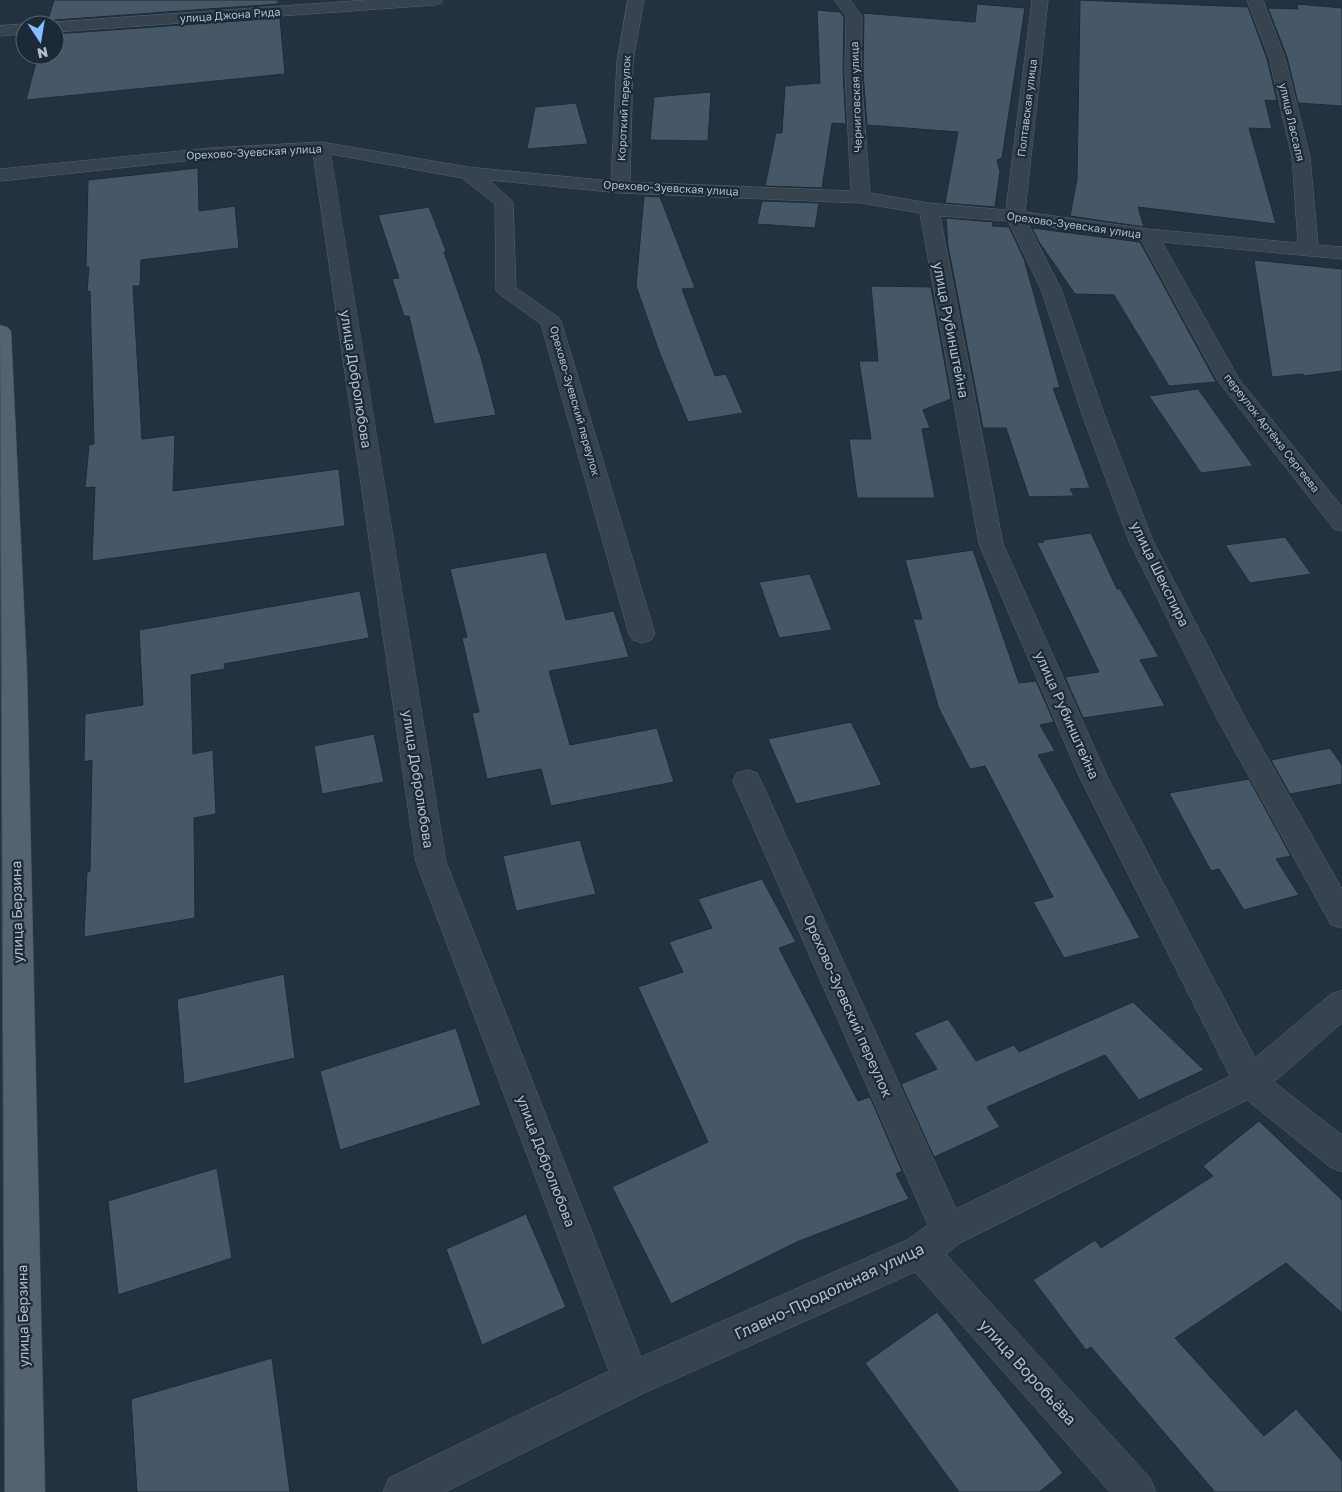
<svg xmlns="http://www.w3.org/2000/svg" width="1342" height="1492" font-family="'Golos Text',sans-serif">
  <rect width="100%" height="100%" fill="#233241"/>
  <g fill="#465867" stroke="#1e2b37">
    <path d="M54 0H278V4L55 20 47 23Z"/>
    <path d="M1080 0 1248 7 1267 59 1277 101 1265 100 1272 129 1249 128 1276 224 1138 207 1144 227 1070 216 1077 179Z"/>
    <path d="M977 4 1025 8 1002 158 997 160 1000 172 995 207 945 203 958 132 867 125 863 72 864 16 862 13 975 22Z"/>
    <path d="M1297 4 1342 8V106L1298 103 1287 57 1268 8 1298 9Z"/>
    <path d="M817 10 840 12 844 17 843 72 846 124 832 123 822 188 765 186 776 133H782L785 86 820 83Z"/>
    <path d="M280 18 285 74 26 100 38 55H55V34Z"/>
    <path d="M711 92 708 141 650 140 654 97Z"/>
    <path d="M576 103 588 144 527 149 535 107Z"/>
    <path d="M198 168 199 211 235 206 239 248 141 260 140 286H133L142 439 175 435 173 491 339 469 345 526 92 561 95 487 85 488 89 445 94 444 90 291 87 292 89 267H86L88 180Z"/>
    <path d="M644 196 660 197 695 288 682 289 715 376 726 374 743 413 688 422 660 354 636 286Z"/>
    <path d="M762 201 819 203 815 228 757 224Z"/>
    <path d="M429 207 446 251 444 252 481 357 496 415 434 424 409 316H404L392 279 399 278 378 215Z"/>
    <path d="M946 218 993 222 992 226 1009 227 1024 259 1060 388H1053L1090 488 1070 489 1074 496 1029 497 1006 428H983L948 246Z"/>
    <path d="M1032 228 1140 242 1216 382 1169 386 1114 295 1075 294 1039 242Z"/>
    <path d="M1254 260 1342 269V371L1304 376 1303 374 1272 377Z"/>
    <path d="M871 286 931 287 951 399 923 410 930 428 922 429 935 498H857L849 439H871L859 361H878Z"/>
    <path d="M1198 389 1206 400 1253 466 1201 473 1149 396Z"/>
    <path d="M1091 533 1117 589H1120L1159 657 1140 660 1165 706 1083 718 1065 677 1099 672 1037 543 1044 542 1043 540Z"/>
    <path d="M1285 537 1311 574 1250 583 1225 545Z"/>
    <path d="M973 550 1019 683 1036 681 1054 722 1040 725 1055 751 1038 755 1140 938 1064 958 1033 902 1053 897 985 766 970 769 939 709 913 619H922L905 560Z"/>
    <path d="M546 552 566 620 614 611 629 657 549 671 570 745 657 728 674 782 551 806 541 769 487 779 472 713 479 712 462 638 467 637 450 569Z"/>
    <path d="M810 574 832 630 779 638 759 582Z"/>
    <path d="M360 591 369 638 224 664 225 669 191 675 193 754 213 750 216 814 194 818 195 918 84 937 87 872 90 871 92 760 84 762 85 714 143 705 139 630Z"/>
    <path d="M851 722 882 785 796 804 768 739Z"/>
    <path d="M374 734 384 782 322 794 314 746Z"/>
    <path d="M1330 748 1342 765V784L1290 794 1271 760Z"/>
    <path d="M1249 779 1291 856 1276 859 1299 895 1244 910 1219 869 1211 871 1169 793Z"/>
    <path d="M580 840 596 894 516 911 503 856Z"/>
    <path d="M762 879 796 942 779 948 858 1101 870 1097 902 1171 896 1174 909 1199 799 1241 671 1304 612 1187 708 1142 638 987 683 972 669 942 712 928 698 899Z"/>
    <path d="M284 974 295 1058 184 1084 177 999Z"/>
    <path d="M1133 1002 1204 1070 1139 1100 1105 1055 987 1107 1000 1127 934 1157 901 1084 937 1069 914 1033 948 1019 976 1061 1014 1045 1019 1052Z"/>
    <path d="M456 1028 481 1105 340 1150 320 1071Z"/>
    <path d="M1259 1121 1342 1200V1313L1286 1263 1175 1338 1264 1436 1296 1409 1342 1461V1492H1215L1091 1347 1086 1350 1033 1280 1095 1240 1101 1248 1213 1176 1203 1166Z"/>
    <path d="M217 1168 232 1258 118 1295 108 1201Z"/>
    <path d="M526 1214 566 1307 482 1345 446 1249Z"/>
    <path d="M937 1312 1063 1473 1039 1492H959L865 1363Z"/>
    <path d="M272 1358 290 1492H137L131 1399Z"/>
  </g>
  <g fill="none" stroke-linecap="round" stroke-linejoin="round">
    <g stroke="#55626e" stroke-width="1">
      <g id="minor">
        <path d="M368 0H443L441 3 435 5 55 32V25H48L55 22Z"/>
        <path d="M628 0H644L633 61 630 182 851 191 845 72 846 16 834 0H850L862 16 861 72 870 193 929 203 1006 210 1032 0H1048L1025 212 1148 229 1298 243 1292 157 1269 58 1247 0H1263L1285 58 1310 157 1318 245 1342 247V259L1162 242 1239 379 1342 507V531L1334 529 1218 381 1141 240 1028 224 1061 289 1104 414 1153 541 1245 718 1342 889V928L1331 925 1218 720 1129 541 1082 414 1041 289 1008 221 940 216 1003 544 1108 778 1255 1058 1331 994 1342 990V1023L1274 1082 1342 1135V1172L1330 1167 1247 1100 960 1243 946 1254 1150 1478 1156 1492H1110L915 1272 644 1393 445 1492H383L389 1478 609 1371 416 862 313 153 211 158 0 181V169L211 148 321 142 468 167 611 181 617 61ZM331 154 462 178 495 204 496 290 499 294 541 324 629 634 633 640 642 643 651 640 655 634 561 321 558 317 516 288 513 202 489 180 620 193 861 203 920 213 979 544 1080 778 1230 1076 956 1209 761 781 757 773 747 770 737 773 733 781 928 1225 907 1240 641 1357 446 862Z"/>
        <path d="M25 24 29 25H25V34L0 36V26Z"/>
      </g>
    </g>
    <g stroke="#404d59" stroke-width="1">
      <path id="major" d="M0 325 7 327 11 331 27 672 45 1492H5Z"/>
    </g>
    <use href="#minor" fill="#374450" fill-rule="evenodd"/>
    <use href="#major" fill="#556371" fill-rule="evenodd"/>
  </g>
  <g text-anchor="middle" stroke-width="4.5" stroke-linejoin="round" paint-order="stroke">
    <g font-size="11" fill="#b3bfcb" stroke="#1c2936">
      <text transform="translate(230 15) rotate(-4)" y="4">улица Джона Рида</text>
      <text transform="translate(856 97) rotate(-92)" y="4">Черниговская улица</text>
      <text transform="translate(624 108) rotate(-87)" y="4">Короткий переулок</text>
      <text transform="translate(1027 108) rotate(-83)" y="4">Полтавская улица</text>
      <text transform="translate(1292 122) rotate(77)" y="4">улица Лассаля</text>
      <text transform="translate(254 152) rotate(-3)" y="4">Орехово-Зуевская улица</text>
      <text transform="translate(671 188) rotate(3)" y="4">Орехово-Зуевская улица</text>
      <text transform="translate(1074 225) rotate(8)" y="4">Орехово-Зуевская улица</text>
      <text transform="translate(575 401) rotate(74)" y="4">Орехово-Зуевский переулок</text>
      <text transform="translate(1272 433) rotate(52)" y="4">переулок Артёма Сергеева</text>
    </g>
    <g font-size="14" fill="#b3bfcb" stroke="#1c2936">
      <text transform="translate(951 330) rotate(79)" y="5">улица Рубинштейна</text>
      <text transform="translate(356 379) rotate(81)" y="5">улица Добролюбова</text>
      <text transform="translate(1160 574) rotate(64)" y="5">улица Шекспира</text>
      <text transform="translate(1067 715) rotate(66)" y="5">улица Рубинштейна</text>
      <text transform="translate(418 779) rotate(81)" y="5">улица Добролюбова</text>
      <text transform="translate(17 912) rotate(-91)" y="5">улица Берзина</text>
      <text transform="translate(848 1006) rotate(66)" y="5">Орехово-Зуевский переулок</text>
      <text transform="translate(546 1161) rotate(69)" y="5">улица Добролюбова</text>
      <text transform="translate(23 1316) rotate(-91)" y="5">улица Берзина</text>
    </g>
    <g font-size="16" fill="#b3bfcb" stroke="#1c2936">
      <text transform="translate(829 1291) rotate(-25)" y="6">Главно-Продольная улица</text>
      <text transform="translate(1028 1372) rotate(48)" y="6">улица Воробьёва</text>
    </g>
  </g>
  <g transform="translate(40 40) rotate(168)"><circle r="24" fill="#1c2936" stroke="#586572"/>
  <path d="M0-4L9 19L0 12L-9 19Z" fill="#85bfff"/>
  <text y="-8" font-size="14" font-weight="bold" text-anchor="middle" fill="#b3bfcb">N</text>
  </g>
</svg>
